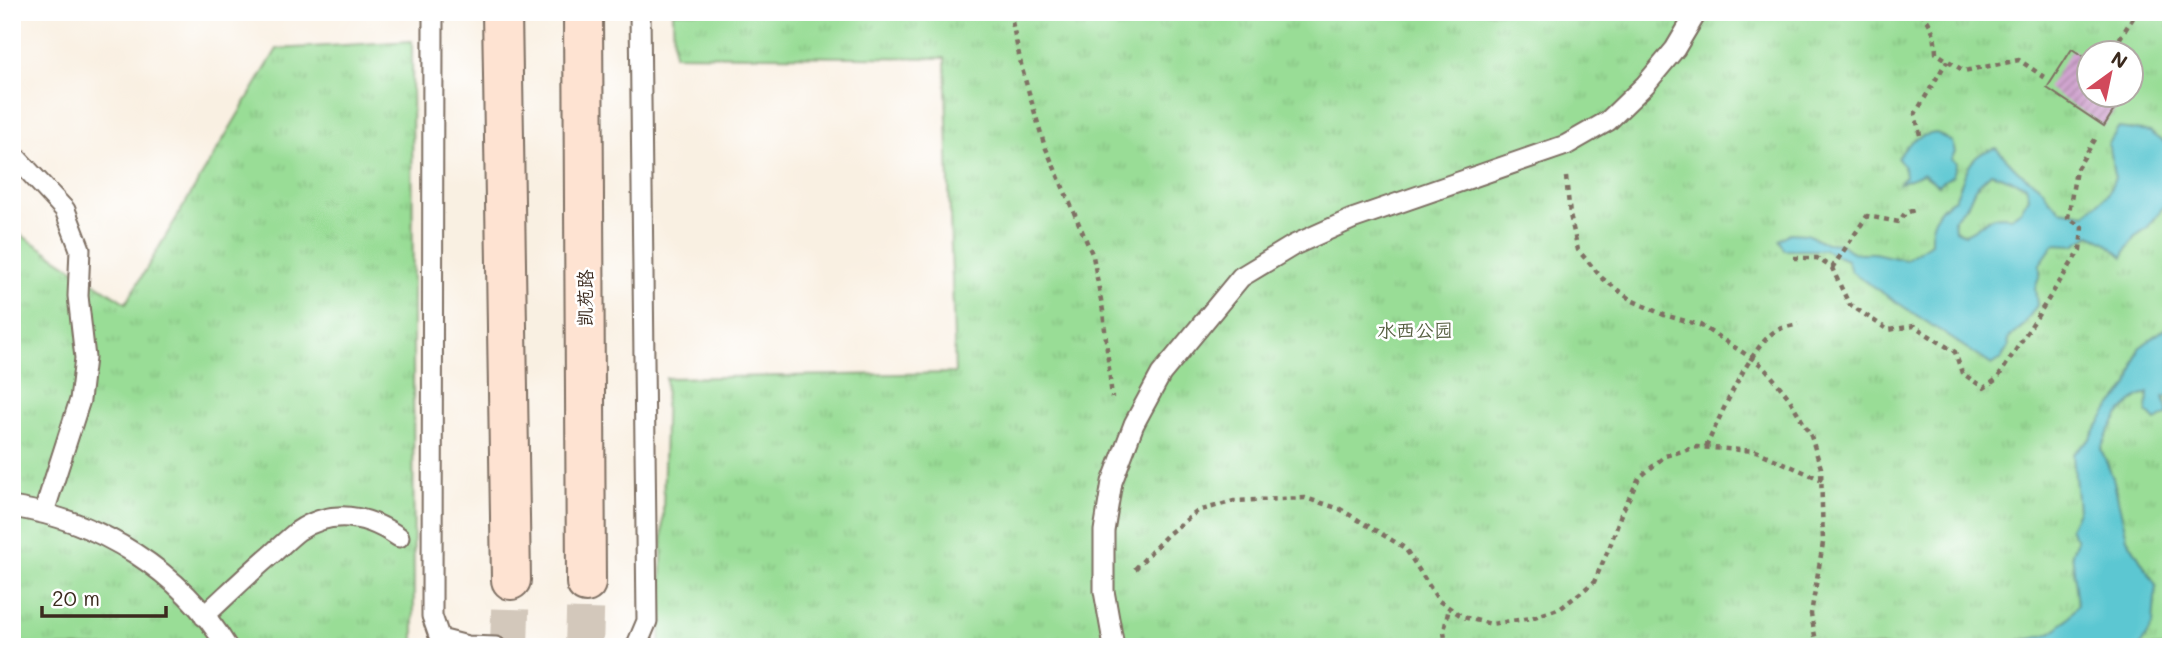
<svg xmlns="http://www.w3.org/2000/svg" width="2183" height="659" font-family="Mali,'LXGW WenKai TC',sans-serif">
  <defs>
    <pattern id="park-tufts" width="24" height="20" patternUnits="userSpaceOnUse" patternTransform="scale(1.75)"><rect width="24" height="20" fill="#99dd96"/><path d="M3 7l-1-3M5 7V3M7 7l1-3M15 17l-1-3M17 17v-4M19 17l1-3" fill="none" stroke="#85be81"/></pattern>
    <pattern id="building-hatch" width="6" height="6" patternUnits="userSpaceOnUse" patternTransform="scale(1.75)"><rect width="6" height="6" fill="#d1a6d0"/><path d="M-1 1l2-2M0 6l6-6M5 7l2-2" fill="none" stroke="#ab87a8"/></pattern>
  </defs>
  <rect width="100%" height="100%" fill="#fff"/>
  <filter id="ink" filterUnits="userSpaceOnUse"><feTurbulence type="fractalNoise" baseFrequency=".0143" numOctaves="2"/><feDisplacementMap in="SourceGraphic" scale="14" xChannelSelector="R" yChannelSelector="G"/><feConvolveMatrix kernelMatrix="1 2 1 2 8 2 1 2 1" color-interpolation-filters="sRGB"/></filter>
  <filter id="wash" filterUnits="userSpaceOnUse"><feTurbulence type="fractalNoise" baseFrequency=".00686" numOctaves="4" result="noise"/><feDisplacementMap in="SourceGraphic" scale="28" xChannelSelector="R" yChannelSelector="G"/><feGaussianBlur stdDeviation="1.57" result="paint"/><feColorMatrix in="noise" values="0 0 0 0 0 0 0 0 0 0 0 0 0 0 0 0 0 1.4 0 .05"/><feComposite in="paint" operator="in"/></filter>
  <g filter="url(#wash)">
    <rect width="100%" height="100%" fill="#f9f0e2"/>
    <g fill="url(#park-tufts)" stroke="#6a845a" stroke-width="2" fill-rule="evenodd">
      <path d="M673 12H2171V647H660L666 378 955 373 945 58 674 55ZM2088 52H2130V94H2088Z"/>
      <path d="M412 41 414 647H12V229L126 303 277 49Z"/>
    </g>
    <g fill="#5bc7d2" stroke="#4b7878" stroke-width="2" fill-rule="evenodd">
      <path d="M2118 128 2150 132 2171 147V197L2147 228 2134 237 2123 257 2104 241 2090 235 2074 245 2054 244 2040 264V274L2035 288 2037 305 2023 326 2008 339 2009 346 2001 359 1992 365 1860 278 1851 271 1847 260 1824 250H1784L1779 240 1790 233 1806 234 1826 243 1841 244 1853 253H1874L1905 260 1931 243C1930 224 1937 207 1955 199 1965 176 1968 153 1996 148L2018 171 2042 188 2049 199 2060 210 2085 214 2108 194 2115 177C2110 165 2114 155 2108 145ZM1991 173 2026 185 2029 197 2021 210 2011 217C1983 213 1986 226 1965 234L1955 230 1954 219 1967 206 1975 188Z"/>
      <path d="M1936 133 1952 142 1955 152 1951 159 1957 163 1953 175 1938 185 1923 174 1900 183 1905 176 1904 166 1898 158C1909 141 1916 136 1936 133Z"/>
      <path d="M2171 324V397L2164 396 2168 414 2156 421 2147 412 2148 393C2122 403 2111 425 2101 449L2113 478 2127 538 2156 585 2153 624 2140 647H2008L2011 642C2046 637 2056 636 2078 605L2072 553 2077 540 2070 528 2078 511 2073 454 2089 440 2108 410 2129 385 2139 348Z"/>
    </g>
    <g id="blocks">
      <path fill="url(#building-hatch)" d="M2072 49 2089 60V94H2124L2104 126 2047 88Z"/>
    </g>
  </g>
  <g filter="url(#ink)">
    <use href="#blocks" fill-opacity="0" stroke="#7e6f63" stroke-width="2"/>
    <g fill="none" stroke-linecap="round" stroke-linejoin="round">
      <g stroke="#d3c8bb" stroke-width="38" stroke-dasharray="38 19" stroke-linecap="butt">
        <path d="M509 647 511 580"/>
        <path d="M584 647 586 583"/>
      </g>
      <g stroke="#7e6f63" stroke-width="23">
        <g id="lane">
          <path d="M433 12 432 616 440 639 467 646 496 647"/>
          <path d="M12 153 65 210 80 249 78 296 85 358 80 400 44 512"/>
          <path d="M12 507C99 520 181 571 227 647"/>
          <path d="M204 616C227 595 249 573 273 553 281 546 289 538 298 531 332 508 367 515 399 537"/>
          <path d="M636 647 647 621 640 12"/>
          <path d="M1114 647 1104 591V531L1112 482 1134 424 1161 374 1241 277 1294 245 1352 219 1566 145 1608 121 1645 85 1675 49 1697 12"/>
        </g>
      </g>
      <g stroke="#7e6f63" stroke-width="42">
        <g id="secondary">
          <path d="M502 12 511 580"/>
          <path d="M583 12 586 583"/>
        </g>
      </g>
      <g stroke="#7e6f63" stroke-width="4.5" stroke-dasharray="5 5" stroke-linecap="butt">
        <path d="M337 12 404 16"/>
        <path d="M1010 12 1022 69 1044 144 1093 256 1103 311 1112 398"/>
        <path d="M1921 12C1933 26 1935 35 1936 53L1964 71 2019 60 2047 79"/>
        <path d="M2114 47 2137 12"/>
        <path d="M1920 135 1915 114 1947 61"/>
        <path d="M1566 177 1570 215 1578 250 1602 278 1631 300 1664 315 1700 325 1753 359 1765 368 1789 398 1811 436 1821 468 1823 543 1811 614 1817 647"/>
        <path d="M1794 258H1817L1832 268 1849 304 1888 330 1914 326 1955 352 1962 373 1984 388 1997 379 2080 250 2082 227 2068 218 2076 170 2096 138"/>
        <path d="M1832 268 1867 216 1899 222 1905 213 1918 209"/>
        <path d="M1706 447C1719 419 1751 344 1777 330 1783 327 1792 326 1798 324"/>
        <path d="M1135 569 1168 534 1198 511 1234 501 1305 498 1340 509 1405 548 1439 601 1463 617 1491 624 1531 618 1561 608 1594 582 1610 546 1621 514 1639 478 1665 456 1697 447 1756 451 1822 480"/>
        <path d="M1446 647 1444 631 1449 608"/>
      </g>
      <use href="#lane" stroke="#fff" stroke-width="19"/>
      <use href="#secondary" stroke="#fee3d2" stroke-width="38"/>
    </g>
  </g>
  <g text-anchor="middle" stroke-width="5" stroke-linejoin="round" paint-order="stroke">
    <g font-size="19" fill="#3b2a1e" stroke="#fff">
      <text transform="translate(585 298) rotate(-90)" y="7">凯苑路</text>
    </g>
    <g font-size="19" fill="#576042" stroke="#fff">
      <text x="1415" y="337">水西公园</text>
    </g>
  </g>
  <rect width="2183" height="659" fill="none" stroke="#fff" stroke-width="42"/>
  <g transform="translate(2110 74) rotate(33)"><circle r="33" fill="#ffffff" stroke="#b1aaa5" stroke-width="2"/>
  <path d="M0-5L12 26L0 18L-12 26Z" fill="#d1495b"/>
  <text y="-10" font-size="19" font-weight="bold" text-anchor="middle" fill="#3b2a1e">N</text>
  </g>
  <path d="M42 606v10h124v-10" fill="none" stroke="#3b2a1e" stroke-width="3.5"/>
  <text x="52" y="606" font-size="21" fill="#3b2a1e" stroke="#ffffff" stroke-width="5" paint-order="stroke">20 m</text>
</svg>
